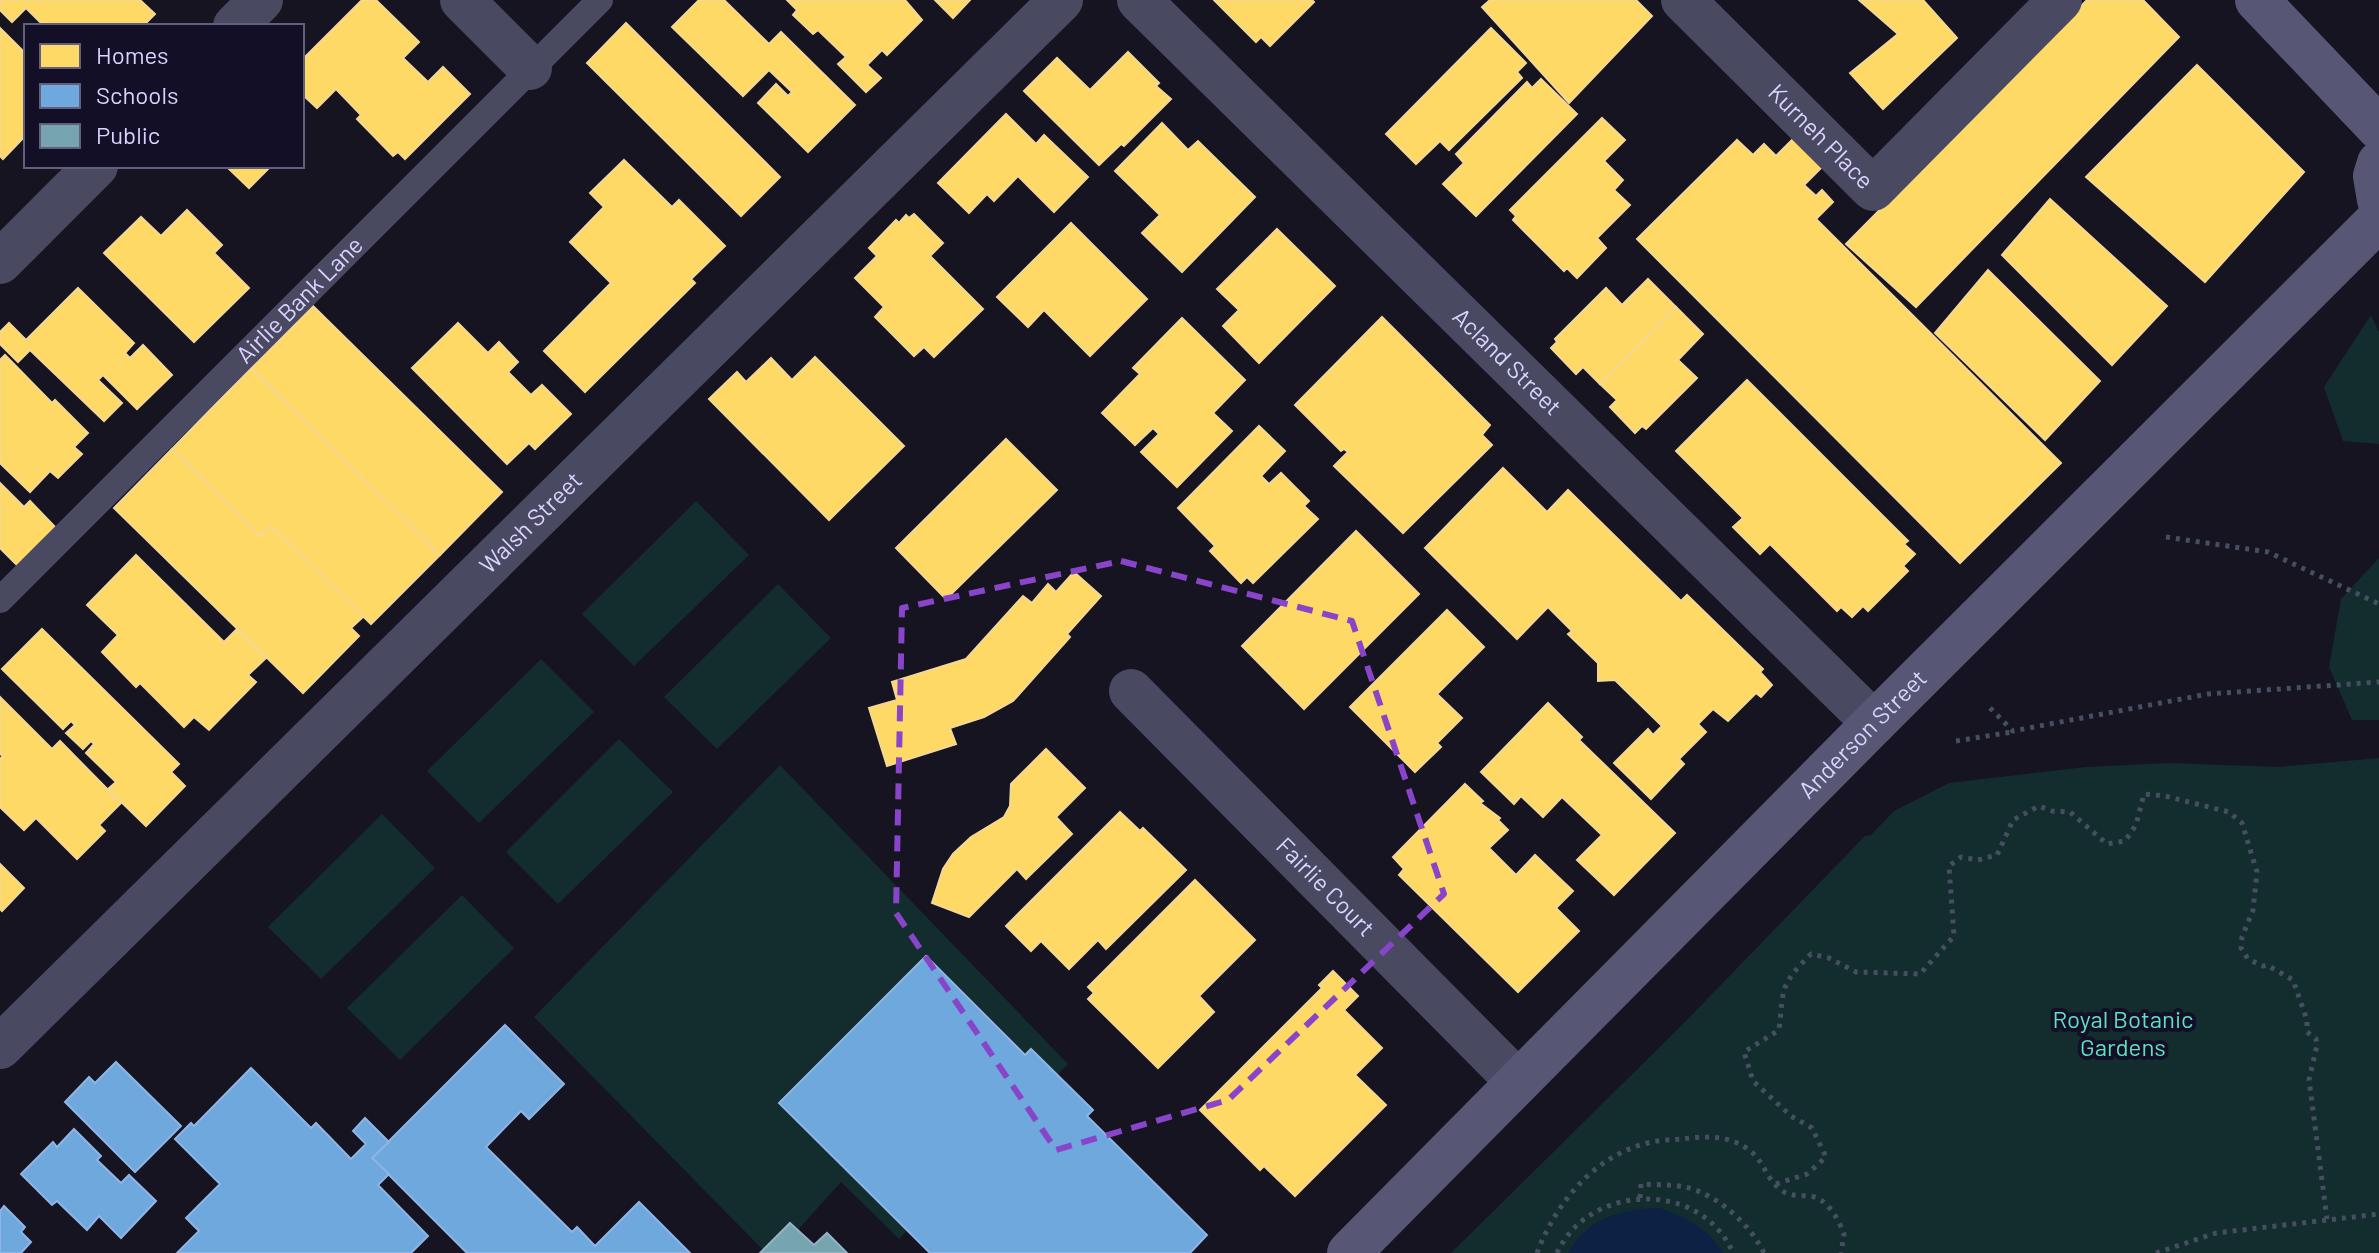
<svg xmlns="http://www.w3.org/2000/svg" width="2379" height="1253" font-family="Barlow,sans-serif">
  <rect width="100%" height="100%" fill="#161421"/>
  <g fill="#132c2d">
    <path d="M2371 315 2379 332V444L2343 441 2324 387Z"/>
    <path d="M696 501 749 555 634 666 582 614Z"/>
    <path d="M2379 558V720H2352L2329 667 2341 599Z"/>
    <path d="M778 584 831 638 717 749 664 697Z"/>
    <path d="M541 659 594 712 479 823 427 771Z"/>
    <path d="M619 739 673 792 558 904 506 852Z"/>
    <path d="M2379 758V1253H1451L1682 1025 1865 836 1871 835 1894 811 1949 783 2086 767 2170 763 2279 767Z"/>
    <path d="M780 765 1068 1064 899 1239 841 1182 777 1253H766L534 1017Z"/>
    <path d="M382 814 435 868 321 979 268 927Z"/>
    <path d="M462 895 514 948 400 1060 347 1008Z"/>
  </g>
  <path fill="#0d2144" d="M1660 1208C1687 1218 1708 1228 1723 1253H1568C1589 1217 1621 1209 1660 1208Z"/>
  <g fill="#ffd966" stroke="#f4d894" stroke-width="2">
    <path d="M0 0H140L155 14 143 26H44L26 8 12 22 0 10Z"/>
    <path d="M362 0H376L419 42 403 58 428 82 443 67 470 94 405 159 398 152 393 156 357 119 361 115 336 89 317 108 302 94V60Z"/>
    <path d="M699 0H724L769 44 781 32 855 105 808 152 758 103 776 84 788 96 792 92 769 70 743 96 672 27Z"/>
    <path d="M787 0H905L922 20 887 55 882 50 867 65 881 78 866 92 838 64 846 57 818 30 813 34 793 15 797 10Z"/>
    <path d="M935 0H970L953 18Z"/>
    <path d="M1214 0H1312L1314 2 1270 46 1261 37 1256 42Z"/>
    <path d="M1490 0H1636L1652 16 1569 103 1482 7Z"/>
    <path d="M1859 0H1923L1957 38 1883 109 1850 73 1898 34Z"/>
    <path d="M2087 0H2143L2179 37 1916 307 1846 244Z"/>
    <path d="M626 23 780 177 741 216 587 63Z"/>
    <path d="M0 28 26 54V93L22 97 26 101V135L3 159 0 156Z"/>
    <path d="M1491 28 1526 63 1517 72 1522 78 1449 150 1440 141 1416 164 1386 134Z"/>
    <path d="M1128 52 1159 83 1156 86 1171 99 1124 146 1121 144 1099 165 1024 91 1057 58 1090 90Z"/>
    <path d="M2197 65 2304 172 2205 282 2086 177Z"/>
    <path d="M1541 79 1577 114 1476 216 1443 184 1464 163 1456 154 1527 82 1532 88Z"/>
    <path d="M1006 114 1036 144 1044 135 1088 177 1054 212 1018 176 994 201 987 194 969 213 938 183Z"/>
    <path d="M1602 118 1625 140 1604 161 1623 180 1614 190 1630 205 1597 238 1606 248 1577 278 1567 268 1564 271 1513 220 1516 216 1510 210Z"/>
    <path d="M1162 123 1188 150 1198 141 1255 197 1182 272 1142 233 1160 215 1115 171Z"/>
    <path d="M1795 137 1824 165 1804 185 1816 196 1822 190 1833 202 1816 219 2061 463 1960 563 1637 239 1737 140 1753 155 1764 144 1776 156Z"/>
    <path d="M624 160 672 207 679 200 725 246 691 279 695 283 585 392 544 351 611 283 570 242 604 207 590 193Z"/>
    <path d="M226 166H271L249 188Z"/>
    <path d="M2050 199 2167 306 2112 365 2002 255Z"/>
    <path d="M187 210 222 245 214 253 249 288 194 342 104 253 141 217 161 236Z"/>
    <path d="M914 214 943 243 930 256 983 309 934 357 924 347 914 356 875 317 884 307 855 278 877 256 869 248 896 220 899 223 906 215 909 218Z"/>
    <path d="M1071 223 1147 299 1090 356 1044 310 1028 327 997 297Z"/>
    <path d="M1277 229 1335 286 1259 363 1223 326 1239 310 1217 289Z"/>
    <path d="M1988 270 2100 381 2045 440 1935 333Z"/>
    <path d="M1648 279 1676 307 1600 384 1583 367 1576 374 1551 348 1557 342 1555 339 1606 288 1622 305Z"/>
    <path d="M78 288 134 343 125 353 130 358 143 345 172 375 137 409 103 375 98 380 122 403 104 421 30 350 18 362 0 344V332L9 323 26 340Z"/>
    <path d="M313 306 502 492 440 555 251 368Z"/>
    <path d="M1676 307 1703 334 1678 360 1697 378 1646 429 1642 426 1635 433 1610 407 1617 400 1600 384Z"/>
    <path d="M1382 317 1490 425 1482 435 1492 445 1403 533 1334 466 1348 452 1344 449 1341 451 1295 405Z"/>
    <path d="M1182 318 1245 380 1213 413 1232 431 1177 487 1141 452 1159 434 1153 428 1135 445 1102 413 1140 374 1133 368Z"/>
    <path d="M458 323 488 353 499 342 518 362 508 372 531 395 542 385 571 414 535 449 529 443 507 464 412 368Z"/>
    <path d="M5 355 52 403 55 400 88 433 74 447 82 454 58 478 50 471 30 492 0 463V360Z"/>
    <path d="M815 357 904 446 829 520 709 399 737 372 746 382 771 358 792 380Z"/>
    <path d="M251 368 440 555 371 624 271 526 260 536 172 449Z"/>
    <path d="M1747 380 1908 541 1904 544 1915 554 1903 566 1908 571 1868 611 1863 606 1852 617 1841 607 1837 611 1770 544 1760 554 1733 527 1743 518 1676 451Z"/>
    <path d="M1259 426 1285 451 1261 476 1269 484 1281 473 1309 501 1304 506 1318 519 1253 583 1247 577 1241 583 1210 551 1215 546 1178 508Z"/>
    <path d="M1006 439 1057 490 946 599 896 548Z"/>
    <path d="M172 449 260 536 271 526 364 616 351 628 359 636 303 693 114 508Z"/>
    <path d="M1503 468 1547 512 1568 490 1681 601 1687 595 1763 669 1760 672 1772 685 1761 697 1756 693 1728 721 1713 709 1698 724 1706 732 1679 759 1684 764 1651 799 1614 763 1648 729 1653 735 1662 726 1615 680 1598 681V663L1568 634 1572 631 1548 607 1517 639 1425 548Z"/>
    <path d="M0 483 24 507 30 501 57 529 19 567 0 548Z"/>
    <path d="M1356 531 1419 594 1304 709 1242 646Z"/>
    <path d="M136 555 224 642 237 629 266 658 248 675 256 682 209 730 194 717 184 727 140 683 136 687 102 652 118 635 87 605Z"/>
    <path d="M1074 572 1101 596 1067 634 1070 637 1013 701 984 717 950 728 956 744 887 766 869 708 897 700 892 682 966 659 1023 596 1032 603 1048 584 1056 592Z"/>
    <path d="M1447 610 1484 647 1437 694 1462 718 1437 743 1441 747 1415 772 1350 707Z"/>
    <path d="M42 629 179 764 171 772 185 786 146 826 108 789 116 782 86 753 94 744 91 741 83 749 66 733 75 725 71 721 63 729 2 669Z"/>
    <path d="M0 697 52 749 60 741 121 803 99 825 105 831 77 859 36 818 24 830 0 807V759L3 756 0 754Z"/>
    <path d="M1548 703 1582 737 1579 740 1675 833 1614 895 1577 860 1602 835 1562 797 1543 817 1521 796 1514 804 1481 772Z"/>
    <path d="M1046 749 1085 788 1056 817 1072 834 1026 879 1017 869 969 917 932 903 943 869 953 854 971 837 1004 817 1010 806 1011 784Z"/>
    <path d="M1465 784 1483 801 1480 803 1500 818 1498 820 1508 830 1489 848 1516 875 1535 855 1573 891 1556 908 1579 931 1518 992 1399 875 1404 869 1393 857Z"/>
    <path d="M1120 812 1140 831 1143 828 1186 870 1106 949 1098 940 1069 969 1041 941 1031 951 1006 926Z"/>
    <path d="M0 864 24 888 2 911 0 909Z"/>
    <path d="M1195 880 1255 940 1199 996 1214 1012 1158 1068 1088 999 1094 993 1088 987Z"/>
    <path d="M1333 971 1358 996 1344 1010 1382 1048 1355 1075 1386 1105 1295 1196 1264 1166 1260 1170 1200 1110 1322 988 1319 985Z"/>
  </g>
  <g fill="#6fa8dc" stroke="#8fb5e6" stroke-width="2">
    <path d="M926 956 1025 1055 1031 1049 1093 1110 1087 1116 1207 1235 1190 1253H930L779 1103Z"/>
    <path d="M505 1025 564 1084 529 1119 521 1111 486 1147 572 1232 577 1227 595 1246 639 1202 690 1253H467L372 1158Z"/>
    <path d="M116 1062 181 1126 135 1172 65 1102 89 1077 95 1083Z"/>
    <path d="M251 1068 311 1128 316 1123 351 1159 366 1144 353 1131 365 1118 389 1142 372 1158 389 1174 378 1185 428 1236 411 1253H177L199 1231 186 1218 220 1184 175 1139 191 1123 194 1126Z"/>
    <path d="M74 1129 101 1156 97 1160 121 1183 129 1175 156 1201 121 1238 99 1216 87 1230 57 1201 52 1205 21 1174 53 1142 57 1147Z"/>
    <path d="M4 1206 25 1227 21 1232 31 1242 21 1253H0V1211Z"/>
  </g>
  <path fill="#76a5af" stroke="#94b3c7" stroke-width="2" d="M790 1223 814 1245 827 1233 847 1253H760Z"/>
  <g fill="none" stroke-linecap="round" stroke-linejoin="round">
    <g stroke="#44505f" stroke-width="5" stroke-dasharray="4 6" stroke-linecap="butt">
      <path d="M2166 537 2268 552 2379 604"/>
      <path d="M1990 708 2013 731 2208 694 2379 682"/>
      <path d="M1956 741 2012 732"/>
      <path d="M1776 1184 1807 1174 1826 1157 1812 1128 1791 1116 1753 1081 1744 1052 1779 1030C1784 987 1779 986 1811 954L1829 958 1856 972 1920 974 1954 936 1949 866 1961 857 1978 860 1997 855 2013 820 2039 806 2052 811 2070 812 2107 844 2125 841 2136 825 2144 794 2165 796 2229 812 2242 823 2257 872 2253 910 2242 937 2241 948 2248 959 2263 966 2267 965 2293 980 2307 1020V1032L2316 1039 2317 1045 2309 1080 2327 1219"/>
      <path d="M1640 1198 1641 1184C1655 1185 1671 1184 1685 1187 1717 1194 1750 1224 1764 1253"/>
      <path d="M1537 1253C1555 1205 1592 1158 1644 1144 1656 1140 1669 1140 1681 1139 1699 1137 1718 1135 1735 1142 1766 1155 1761 1174 1780 1189 1789 1197 1799 1195 1809 1196 1827 1197 1839 1220 1844 1234L1841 1253"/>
      <path d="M1557 1253C1589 1183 1701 1179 1733 1253"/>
      <path d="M2156 1253 2216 1233 2379 1214"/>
    </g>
    <path stroke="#4a4962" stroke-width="26" id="s1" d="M0 600 600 0"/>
    <g stroke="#4a4962" stroke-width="44">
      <path d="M462 0 530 68"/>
      <path id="s2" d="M1139 0 1874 723"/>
      <path id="s3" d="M1683 0 1873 189 2060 0"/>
      <path d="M235 26 261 0"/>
      <path d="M0 262 96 166"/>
      <path id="s4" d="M1131 691 1518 1082"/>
      <path id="s5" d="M0 1047 1061 0"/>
    </g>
    <g stroke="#575674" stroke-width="44">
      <path d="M2257 0 2379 128"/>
      <path d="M2379 163 2375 176 2379 200"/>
      <path id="s6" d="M1349 1253 1874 723 2379 219"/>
    </g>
  </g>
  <path fill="none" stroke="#8945c9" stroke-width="6" stroke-dasharray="16 10" stroke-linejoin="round" d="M1121 561 1352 621 1444 894 1228 1100 1056 1150 896 913 902 608Z"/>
  <g text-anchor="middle" stroke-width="8" stroke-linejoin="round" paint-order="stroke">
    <g font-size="24" fill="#d9d4ff" stroke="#130f26">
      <text dy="8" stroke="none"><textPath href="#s3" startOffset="194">Kurneh Place</textPath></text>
      <text dy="8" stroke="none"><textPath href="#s1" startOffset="424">Airlie Bank Lane</textPath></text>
      <text dy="8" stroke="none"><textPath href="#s2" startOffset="516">Acland Street</textPath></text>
      <text dy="8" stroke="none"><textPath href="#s5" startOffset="746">Walsh Street</textPath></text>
      <text dy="8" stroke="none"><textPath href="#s6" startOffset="730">Anderson Street</textPath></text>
      <text dy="8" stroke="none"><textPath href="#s4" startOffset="276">Fairlie Court</textPath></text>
    </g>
    <g font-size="24" fill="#5fe0c0" stroke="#130f26">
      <text x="2123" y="1028">Royal Botanic<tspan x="2123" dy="28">Gardens</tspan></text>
    </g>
  </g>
  <rect x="24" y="24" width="280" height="144" fill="#130f26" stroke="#625e7d" stroke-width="2"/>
  <rect x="40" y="44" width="40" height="24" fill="#ffd966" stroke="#625e7d" stroke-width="2"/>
  <text x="96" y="64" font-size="24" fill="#d9d4ff">Homes</text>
  <rect x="40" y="84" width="40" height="24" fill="#6fa8dc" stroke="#625e7d" stroke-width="2"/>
  <text x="96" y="104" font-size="24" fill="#d9d4ff">Schools</text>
  <rect x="40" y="124" width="40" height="24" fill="#76a5af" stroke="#625e7d" stroke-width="2"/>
  <text x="96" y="144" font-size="24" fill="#d9d4ff">Public</text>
</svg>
